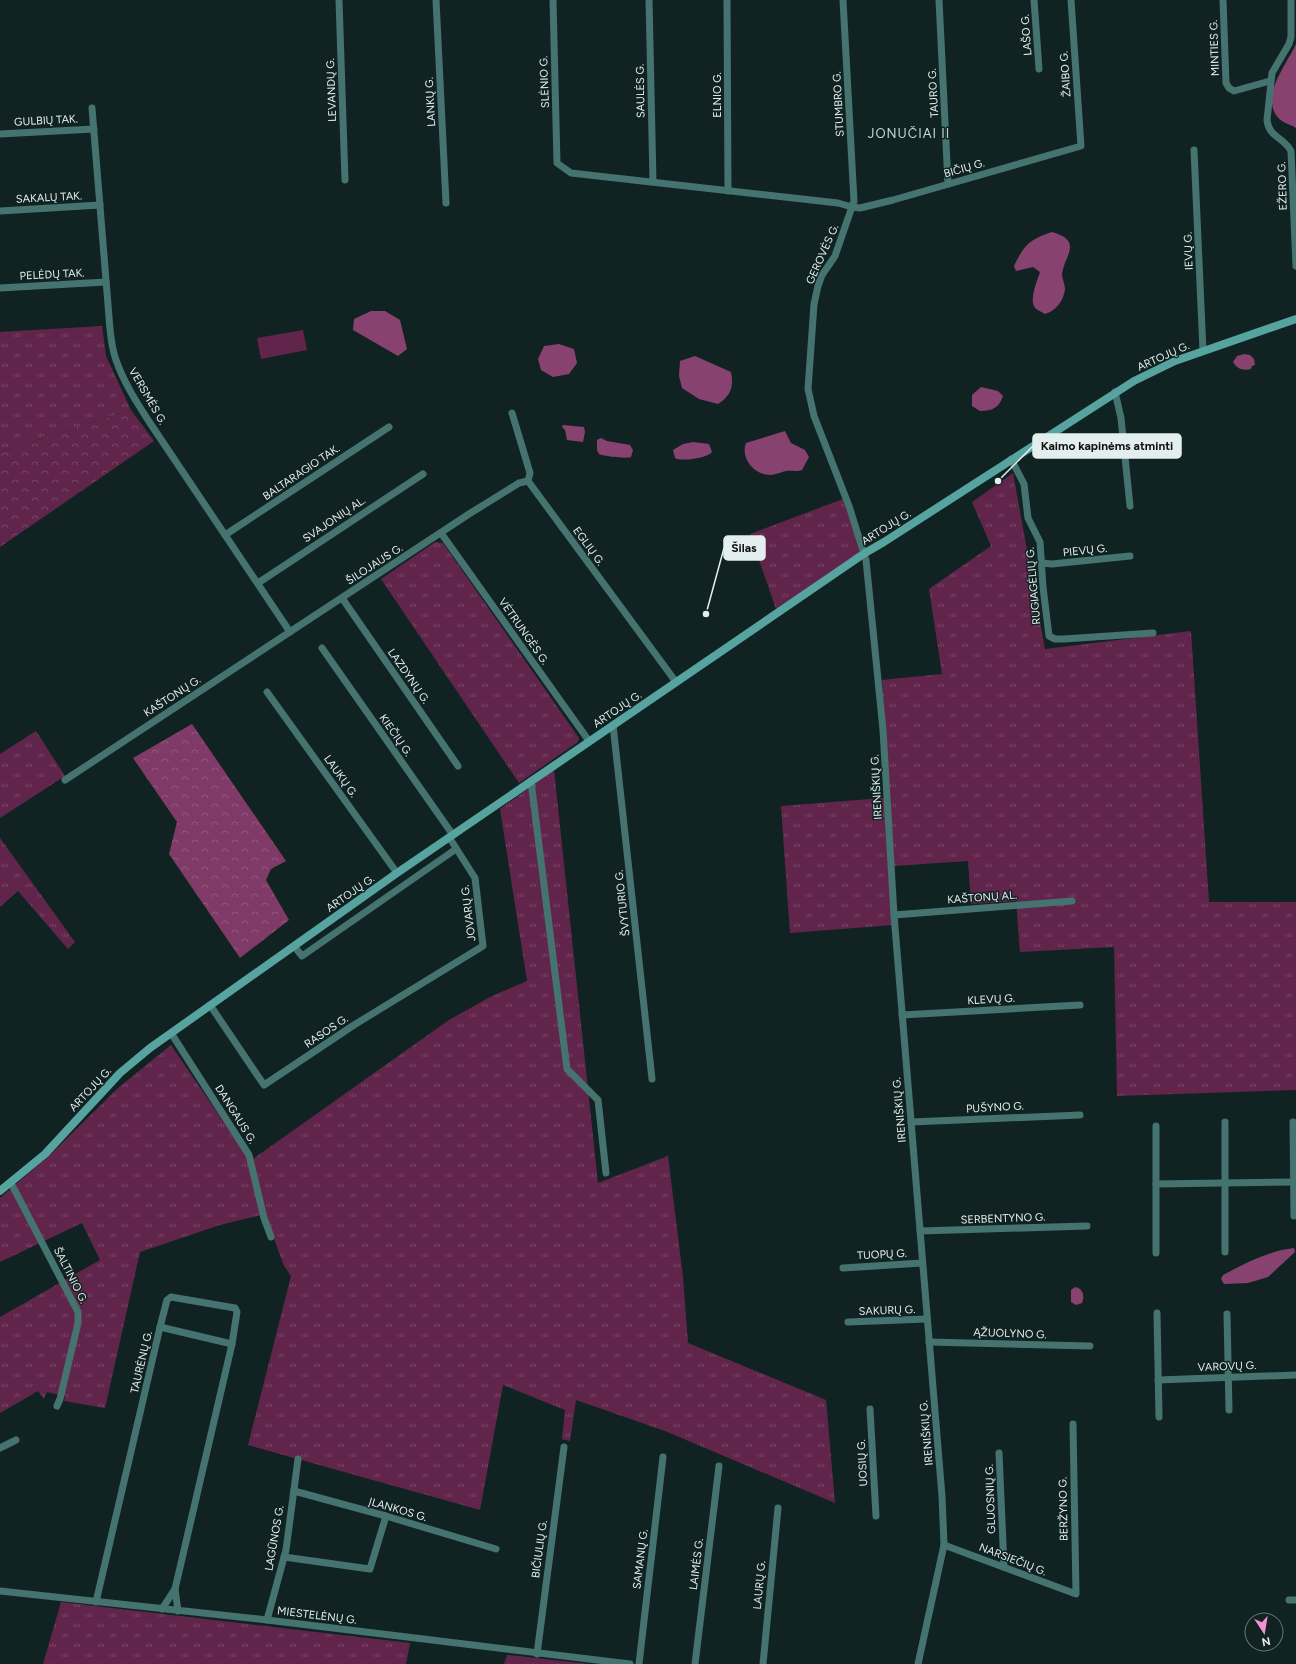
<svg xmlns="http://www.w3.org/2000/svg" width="1296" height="1664" font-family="Figtree,sans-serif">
  <defs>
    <pattern id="grass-tufts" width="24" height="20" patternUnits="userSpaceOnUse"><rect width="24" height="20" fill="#61254c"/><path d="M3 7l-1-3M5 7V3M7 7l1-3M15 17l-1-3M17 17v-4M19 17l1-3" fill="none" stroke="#784566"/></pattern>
    <pattern id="forest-crowns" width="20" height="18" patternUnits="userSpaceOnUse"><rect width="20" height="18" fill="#803a67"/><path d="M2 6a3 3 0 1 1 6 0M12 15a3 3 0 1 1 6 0" fill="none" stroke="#92577d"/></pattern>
    <pattern id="park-crowns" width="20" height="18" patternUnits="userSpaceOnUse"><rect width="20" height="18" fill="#61254c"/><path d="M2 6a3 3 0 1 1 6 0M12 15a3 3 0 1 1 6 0" fill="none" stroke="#784566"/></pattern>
  </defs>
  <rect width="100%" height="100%" fill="#102322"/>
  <g fill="url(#grass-tufts)">
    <path d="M102 326 106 356 131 410 0 452V332Z"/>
    <path d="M1013 473 1045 649 1191 631 1209 902H1296V1090L1117 1096 1114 947 1020 952 1016 901 971 904 968 861 894 866 882 680 942 674 929 589 991 546 972 502Z"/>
    <path d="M843 499 859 546 860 551 858 554 776 609 750 534Z"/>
    <path d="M435 542 443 543 579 738 578 742 519 783 381 579Z"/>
    <path d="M36 731 65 776 0 818V754Z"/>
    <path d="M554 770 598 1183 668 1156 683 1277 688 1343 826 1400 835 1503 665 1431 576 1400 570 1441 562 1439 565 1410 503 1385 480 1510 248 1445 291 1276 284 1266 265 1214 220 1225 140 1252 105 1408 64 1401 65 1396 47 1392 44 1399 38 1391 0 1413V1317L100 1260 82 1223 0 1262V1198L52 1153 118 1088 171 1045 250 1161 449 1020 490 997 527 981 500 809Z"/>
    <path d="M884 798 893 925 790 933 781 806Z"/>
    <path d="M0 838 75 942 68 949 18 891 0 907Z"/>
    <path d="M61 1602 410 1643 406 1664H43Z"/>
    <path d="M507 1655 589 1664H504Z"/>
  </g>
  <path fill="url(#forest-crowns)" d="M192 724 286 861 271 869 266 880 289 920 240 958 169 854 177 822 133 758Z"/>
  <path fill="url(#park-crowns)" d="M131 410 154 441 0 547V452Z"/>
  <path fill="#61254c" d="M303 330 307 350 261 359 257 338Z"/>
  <g fill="#88426f">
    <path d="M1296 44V128C1292 125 1286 124 1282 121 1256 101 1287 64 1296 44Z"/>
    <path d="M1052 232C1084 241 1064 256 1062 274 1062 279 1065 284 1065 289 1064 300 1056 311 1045 314 1042 312 1039 311 1036 309 1028 302 1037 281 1040 272L1033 267 1016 271 1014 266C1024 245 1030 239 1052 232Z"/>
    <path d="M371 311H385L400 320 407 349 398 356 353 330 354 319Z"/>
    <path d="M559 344 574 349 577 363 569 374 553 377 541 370 538 359 544 346Z"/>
    <path d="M1244 354 1250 355 1254 359 1255 365 1252 366 1251 369C1243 371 1237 369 1233 362L1237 356Z"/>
    <path d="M695 356 731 372C734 386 731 396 718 404L699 399 682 388 679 376 680 361Z"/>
    <path d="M981 387 998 391 1003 396C999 408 992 411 980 411L972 406V395Z"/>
    <path d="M563 425 584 427 585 432 583 442 567 440 565 430 562 427Z"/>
    <path d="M785 431 791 443 805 450 809 457 802 470C796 472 791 470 786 471 781 472 775 475 770 475 754 475 740 458 746 443Z"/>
    <path d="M601 438 607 441 630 445 633 450 631 457C628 459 602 456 599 454L597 450V440Z"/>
    <path d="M693 442 709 444 712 452C708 458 681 462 675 458L673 450 683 444Z"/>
    <path d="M1294 1248 1295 1252 1268 1277 1248 1283 1224 1284 1221 1279 1223 1275C1246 1263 1268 1251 1294 1248Z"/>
    <path d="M1075 1287C1083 1288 1085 1296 1082 1303L1076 1305 1071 1302V1290Z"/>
  </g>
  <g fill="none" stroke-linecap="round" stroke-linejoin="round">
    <g stroke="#457370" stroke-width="7">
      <path d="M339 0 345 180"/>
      <path d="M436 0 446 203"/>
      <path d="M553 0 557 163 571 173 838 203 852 207 860 208 893 200 1081 146 1071 0"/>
      <path d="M649 0 653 182"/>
      <path d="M727 0 728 191"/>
      <path d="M843 0 854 201 835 256 822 275 818 286 814 304 808 389 814 416 849 506 866 560 883 730 894 915 942 1496 944 1545 918 1664"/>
      <path d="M939 0 948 184"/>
      <path d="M1034 0 1039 69"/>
      <path d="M1223 0 1226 83 1229 88 1234 91 1270 81"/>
      <path d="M1291 0V37L1289 44 1272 73 1267 120C1269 138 1284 137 1291 151L1296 266"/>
      <path d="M92 108 109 317C110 331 111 346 116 360 124 383 137 403 150 423L290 632"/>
      <path d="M0 134 94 129"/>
      <path d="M1194 150 1203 351"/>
      <path d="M0 211 100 205"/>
      <path d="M0 288 106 282"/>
      <path d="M1115 392 1121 418 1130 506"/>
      <path d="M512 413 530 473 528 481 676 682"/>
      <path d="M1011 459 1024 484 1028 518 1040 542 1043 587 1049 636 1055 639H1064L1153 633"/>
      <path d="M441 533 589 741"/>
      <path d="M225 535 389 427"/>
      <path d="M1042 563 1052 564 1130 556"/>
      <path d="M258 583 423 474"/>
      <path d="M342 598 458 766"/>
      <path d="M322 648 453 835"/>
      <path d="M267 692 397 873"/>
      <path d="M613 725 652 1079"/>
      <path d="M65 780 469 514 519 483 528 481"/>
      <path d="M531 781 567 1069 598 1100 606 1173"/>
      <path d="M894 915 1072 901"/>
      <path d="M294 946 302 956 456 849"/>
      <path d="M210 1005 264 1085 354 1025 483 946 475 878 449 837"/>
      <path d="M902 1015 1080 1005"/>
      <path d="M171 1033 249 1155 264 1218 271 1237"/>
      <path d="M911 1122 1080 1115"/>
      <path d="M1225 1122V1252"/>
      <path d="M1293 1122 1294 1216"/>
      <path d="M11 1183 78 1312V1323L60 1399 57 1406"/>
      <path d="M1156 1184 1296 1182"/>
      <path d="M920 1231 1087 1226"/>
      <path d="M1156 1253V1126"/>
      <path d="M843 1268 922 1263"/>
      <path d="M1157 1313 1159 1417"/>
      <path d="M1227 1314 1229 1410"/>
      <path d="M848 1322 927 1319"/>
      <path d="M160 1327 167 1300 171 1297 235 1308 237 1312 232 1344"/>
      <path d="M929 1342 1090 1346"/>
      <path d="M1158 1380 1296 1375"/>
      <path d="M870 1409 876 1516"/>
      <path d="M0 1448 16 1440"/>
      <path d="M999 1453 1004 1567"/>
      <path d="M294 1491 386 1516 496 1549"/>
      <path d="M944 1545 1076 1594 1073 1424"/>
      <path d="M284 1557 370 1569 386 1516"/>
      <path d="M0 1591 267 1620 630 1664"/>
      <path d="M1289 1600H1296"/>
      <path d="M96 1602 160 1327 232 1344 175 1589"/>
      <path d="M162 1609 175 1589 178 1611"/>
      <path d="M267 1620 286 1550 298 1459"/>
      <path d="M537 1654 564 1447"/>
      <path d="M639 1664 663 1457"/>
      <path d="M695 1664 719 1466"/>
      <path d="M763 1664 778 1508"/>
    </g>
    <path stroke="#56a39f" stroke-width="8" d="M0 1191 45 1154 120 1073 150 1048 397 873 865 553 884 542 1134 381 1175 361 1296 319"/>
  </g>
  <g text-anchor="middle" stroke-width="3" stroke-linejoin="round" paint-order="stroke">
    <g font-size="11" fill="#e3eeee" stroke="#102322">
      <text transform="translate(1026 35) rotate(-94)" y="4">LAŠO G.</text>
      <text transform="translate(1214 48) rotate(-92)" y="4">MINTIES G.</text>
      <text transform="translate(1065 74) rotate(-94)" y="4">ŽAIBO G.</text>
      <text transform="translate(544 82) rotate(-92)" y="4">SLĖNIO G.</text>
      <text transform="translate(331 90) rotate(-92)" y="4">LEVANDŲ G.</text>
      <text transform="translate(640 91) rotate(-91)" y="4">SAULĖS G.</text>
      <text transform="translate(933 93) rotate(-93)" y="4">TAURO G.</text>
      <text transform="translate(717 95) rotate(-90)" y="4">ELNIO G.</text>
      <text transform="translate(430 102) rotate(-93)" y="4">LANKŲ G.</text>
      <text transform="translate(838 104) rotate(-93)" y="4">STUMBRO G.</text>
      <text transform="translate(46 120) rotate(-3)" y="4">GULBIŲ TAK.</text>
      <text transform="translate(964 168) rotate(-16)" y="4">BIČIŲ G.</text>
      <text transform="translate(1282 186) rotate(-92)" y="4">EŽERO G.</text>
      <text transform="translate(49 197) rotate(-3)" y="4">SAKALŲ TAK.</text>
      <text transform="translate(1188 251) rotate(-92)" y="4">IEVŲ G.</text>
      <text transform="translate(822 254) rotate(-66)" y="4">GEROVĖS G.</text>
      <text transform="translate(52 274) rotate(-3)" y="4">PELĖDŲ TAK.</text>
      <text transform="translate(1163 356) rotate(-24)" y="4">ARTOJŲ G.</text>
      <text transform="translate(148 396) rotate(60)" y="4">VERSMĖS G.</text>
      <text transform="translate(301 472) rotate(-34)" y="4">BALTARAGIO TAK.</text>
      <text transform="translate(334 519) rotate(-34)" y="4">SVAJONIŲ AL.</text>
      <text transform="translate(886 527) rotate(-32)" y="4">ARTOJŲ G.</text>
      <text transform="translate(589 546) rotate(54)" y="4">EGLIŲ G.</text>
      <text transform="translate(1085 550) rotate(-6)" y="4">PIEVŲ G.</text>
      <text transform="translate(374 564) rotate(-33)" y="4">ŠILOJAUS G.</text>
      <text transform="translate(1033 586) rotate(-95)" y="4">RUGIAGĖLIŲ G.</text>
      <text transform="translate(524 631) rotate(55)" y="4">VĖTRUNGĖS G.</text>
      <text transform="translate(409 676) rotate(55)" y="4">LAZDYNŲ G.</text>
      <text transform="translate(172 696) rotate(-33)" y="4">KAŠTONŲ G.</text>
      <text transform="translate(617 709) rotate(-34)" y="4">ARTOJŲ G.</text>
      <text transform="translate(396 735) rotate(55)" y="4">KIEČIŲ G.</text>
      <text transform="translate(341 776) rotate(54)" y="4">LAUKŲ G.</text>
      <text transform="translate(876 787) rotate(-93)" y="4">IRENIŠKIŲ G.</text>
      <text transform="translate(350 893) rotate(-35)" y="4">ARTOJŲ G.</text>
      <text transform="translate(982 897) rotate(-4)" y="4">KAŠTONŲ AL.</text>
      <text transform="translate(622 903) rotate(-96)" y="4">ŠVYTURIO G.</text>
      <text transform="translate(468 913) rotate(-97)" y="4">JOVARŲ G.</text>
      <text transform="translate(991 999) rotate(-3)" y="4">KLEVŲ G.</text>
      <text transform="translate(326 1031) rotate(-34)" y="4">RASOS G.</text>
      <text transform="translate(90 1089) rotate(-47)" y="4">ARTOJŲ G.</text>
      <text transform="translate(995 1107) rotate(-3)" y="4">PUŠYNO G.</text>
      <text transform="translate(899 1110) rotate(-95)" y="4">IRENIŠKIŲ G.</text>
      <text transform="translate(236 1114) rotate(58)" y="4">DANGAUS G.</text>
      <text transform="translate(1003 1218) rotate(-2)" y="4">SERBENTYNO G.</text>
      <text transform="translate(882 1254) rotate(-3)" y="4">TUOPŲ G.</text>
      <text transform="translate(71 1275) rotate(63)" y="4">ŠALTINIO G.</text>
      <text transform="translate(887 1310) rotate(-2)" y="4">SAKURŲ G.</text>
      <text transform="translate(1010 1333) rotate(2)" y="4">ĄŽUOLYNO G.</text>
      <text transform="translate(141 1362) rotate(-77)" y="4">TAURĖNŲ G.</text>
      <text transform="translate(1227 1366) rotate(-2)" y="4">VAROVŲ G.</text>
      <text transform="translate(926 1433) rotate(-95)" y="4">IRENIŠKIŲ G.</text>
      <text transform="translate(862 1463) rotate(-93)" y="4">UOSIŲ G.</text>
      <text transform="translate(990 1499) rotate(-92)" y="4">GLUOSNIŲ G.</text>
      <text transform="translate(398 1509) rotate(16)" y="4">ĮLANKOS G.</text>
      <text transform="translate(1063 1509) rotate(-91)" y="4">BERŽYNO G.</text>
      <text transform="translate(274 1538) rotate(-80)" y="4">LAGŪNOS G.</text>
      <text transform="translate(539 1549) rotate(-82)" y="4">BIČIULIŲ G.</text>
      <text transform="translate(640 1559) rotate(-83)" y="4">SAMANŲ G.</text>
      <text transform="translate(1013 1559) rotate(21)" y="4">NARSIEČIŲ G.</text>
      <text transform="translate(696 1564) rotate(-83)" y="4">LAIMĖS G.</text>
      <text transform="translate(759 1585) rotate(-85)" y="4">LAURŲ G.</text>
      <text transform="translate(317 1615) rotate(7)" y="4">MIESTELĖNŲ G.</text>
    </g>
    <g font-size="13" letter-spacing="1" fill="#c1d9d7" stroke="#102322">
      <text x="909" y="138">JONUČIAI II</text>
    </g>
  </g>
  <path fill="none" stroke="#e3eeee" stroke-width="1.5" d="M998 481L1033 446M706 614L724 548"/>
  <g fill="#e3eeee" stroke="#102322" stroke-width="1.5">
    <circle cx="998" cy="481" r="4"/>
    <circle cx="706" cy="614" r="4"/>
  </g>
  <g fill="#e3eeee" stroke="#e3eeee" stroke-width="1.5">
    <rect x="1033" y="434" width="148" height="24" rx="4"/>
    <rect x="724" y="536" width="41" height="24" rx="4"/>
  </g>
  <g font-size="12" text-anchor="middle" font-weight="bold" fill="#111">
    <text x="1107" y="450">Kaimo kapinėms atminti</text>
    <text x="744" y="552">Šilas</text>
  </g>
  <g transform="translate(1264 1632) rotate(168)"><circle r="19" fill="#102322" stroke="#647474"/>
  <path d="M0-3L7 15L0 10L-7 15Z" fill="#f690d0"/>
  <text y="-6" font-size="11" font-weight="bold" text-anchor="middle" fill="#e3eeee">N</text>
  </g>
</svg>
